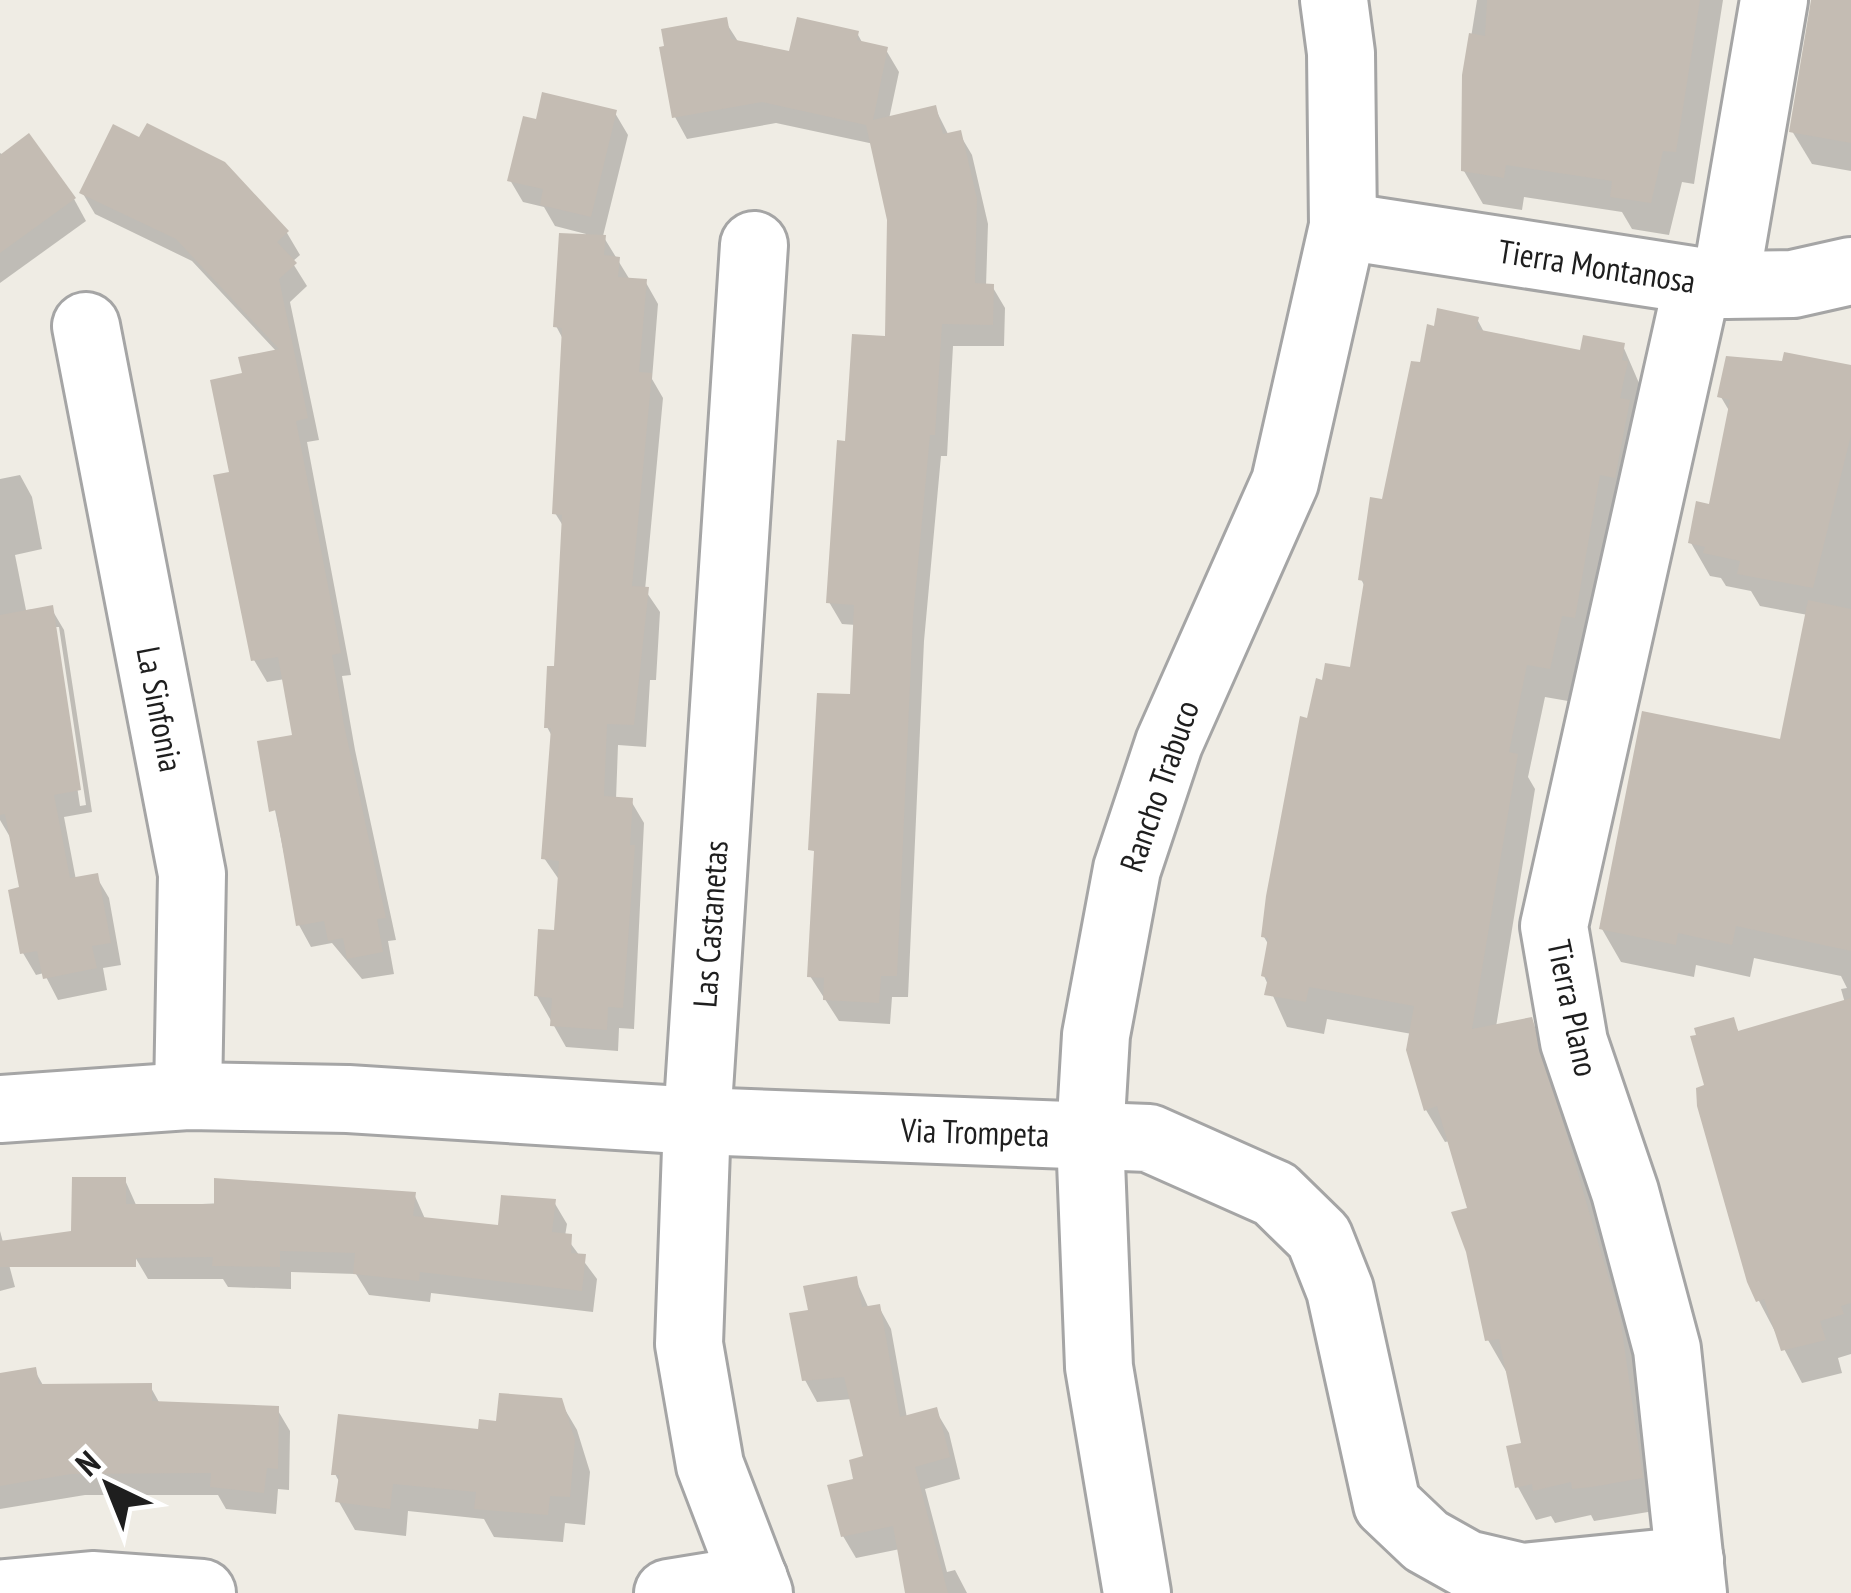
<svg xmlns="http://www.w3.org/2000/svg" width="1851" height="1593" font-family="'PT Sans Narrow',sans-serif">
  <rect width="100%" height="100%" fill="#efece4"/>
  <g fill="#0003" fill-rule="evenodd">
    <path d="M1477 0H1723L1694 184 1682 182 1669 235 1632 229 1622 212 1524 197 1522 210 1483 204 1464 171 1465 75Z"/>
    <path d="M1813 0H1851V171L1812 164 1792 131Z"/>
    <path d="M725 21 739 43 791 55 857 33 863 44 886 50 899 72 889 119 935 108 949 136 959 133 972 155 988 224 986 286H992L1005 308 1004 346H953L947 456H941L924 641 908 997H892L890 1024 839 1021 810 976 853 697 856 625 842 624 829 602 848 444 888 339 890 220 874 144 776 123 687 139 675 117Z"/>
    <path d="M615 113 628 135 603 236 630 280 645 281 658 304 652 379 663 398 645 590 660 612 656 680H650L646 747 618 745 616 800 631 801 644 823 634 1029 619 1028 618 1051 566 1047 537 996 557 934 560 881 544 858 553 738 547 727 557 669 565 529 555 513 564 341 556 326 586 234 555 226 544 207 523 202 510 180 539 123Z"/>
    <path d="M0 153 74 199 86 221 0 283Z"/>
    <path d="M82 192 287 233 300 255 292 262 307 286 290 302 319 440 307 442 351 675 342 676 355 750 396 940 388 941 394 974 362 979 332 943 311 947 299 925 261 743 296 737 285 679 267 682 254 660 233 474 245 375 277 352 192 261 95 214Z"/>
    <path d="M1477 319 1485 334 1582 353 1623 346 1645 397 1593 650 1580 648 1568 701 1545 697 1528 777 1535 789 1496 1027 1530 1021 1549 1054 1637 1353 1660 1510 1594 1521 1591 1515 1555 1523 1551 1516 1536 1520 1518 1487 1525 1446 1507 1373 1488 1340 1470 1210 1450 1141 1445 1142 1426 1110 1412 1034 1327 1019 1324 1034 1287 1027 1264 976 1270 947 1264 937 1310 721 1352 671 1366 589 1361 579 1422 366Z"/>
    <path d="M1851 369V1354L1838 1358 1842 1373 1802 1383 1759 1301 1708 1087 1732 1020 1740 1034 1845 1003 1841 989 1847 988 1841 976 1754 958 1750 977 1696 965 1694 977 1621 962 1602 929 1783 743 1808 615 1760 606 1751 591 1726 586 1721 578 1710 576 1691 543 1711 507 1731 414 1721 397Z"/>
    <path d="M20 475 32 497 42 549 15 555 26 610 51 608 64 630 92 812 64 817 76 880 96 876 109 898 121 965 103 968 107 990 58 1000 44 973 36 975 23 953 22 890 10 837 0 820V479ZM53 627H59L86 805 80 806Z"/>
    <path d="M125 1180 137 1207 414 1194 426 1221 501 1228 554 1202 567 1224 565 1236 597 1279 593 1312 431 1293 430 1302 369 1295 356 1274 291 1272V1289L228 1287 223 1279H148L135 1257 87 1265Z"/>
    <path d="M0 1231 15 1287 0 1291Z"/>
    <path d="M856 1280 869 1309 879 1307 891 1329 907 1418 936 1411 949 1433 960 1479 925 1489 947 1572 955 1570 967 1593H908L900 1549 856 1558 843 1536 867 1458 852 1399 817 1402 805 1380 811 1312Z"/>
    <path d="M35 1371 44 1387 150 1386 160 1404 277 1409 290 1431 289 1490 278 1489 276 1514 226 1509 218 1495H85L0 1509V1376Z"/>
    <path d="M560 1401 577 1430 590 1472 585 1525 565 1523 563 1542 494 1537 484 1519 408 1511 406 1536 355 1530 339 1502 341 1485 335 1474 481 1432Z"/>
  </g>
  <g fill="#c4bcb3">
    <path d="M1487 0H1700L1676 152 1663 151 1651 203 1610 197 1612 181 1506 165 1504 178 1461 171 1462 75 1469 33 1485 36Z"/>
    <path d="M1811 0H1851V143L1789 132Z"/>
    <path d="M727 17 731 39 789 51 797 17 859 31 857 40 888 47 873 120 936 105 943 134 961 130 977 199 975 283 994 284 993 325 942 324 935 435H930L913 617 897 976H881L879 1003 823 1000 824 978 807 977 814 851 808 850 817 693 850 694 854 605 826 603 837 440 845 441 852 334 885 336 887 220 866 125 762 102 672 118 659 47 664 46 661 29Z"/>
    <path d="M542 92 617 110 591 217 540 205 543 189 507 181 523 116 536 119Z"/>
    <path d="M147 123 225 162 289 231 277 242 297 263 279 279 308 418 296 421 341 653 332 655 344 725 386 918 377 919 383 952 347 959 343 938 328 941 324 921 296 926 276 810 269 812 257 741 292 735 278 657 251 661 213 475 229 472 210 380 242 373 238 357 279 349 176 239 79 193 113 124 139 137Z"/>
    <path d="M29 133 76 198 0 253V155Z"/>
    <path d="M559 233 606 235 604 255 620 257 618 277 647 279 639 372 652 373 632 586 649 587 634 725 607 724 604 796 633 798 630 845H635L623 1008 608 1007 607 1030 550 1026 552 998 534 996 538 929 554 930 559 861 541 859 551 728H544L547 666H554L562 515 552 514 562 328 553 327Z"/>
    <path d="M1437 308 1479 317 1476 329 1580 350 1583 335 1625 343 1622 360 1628 361 1620 398 1630 400 1615 478 1600 475 1575 618 1562 616 1550 669 1527 665 1509 752 1518 754 1472 1029 1532 1017 1620 1317 1643 1478 1592 1487 1572 1489 1571 1482 1533 1491 1532 1484 1515 1488 1506 1446 1521 1443 1499 1339 1485 1341 1466 1252 1451 1212 1467 1208 1437 1106 1424 1111 1406 1050 1414 1006 1309 987 1306 1002 1264 995 1268 978 1261 976 1268 938 1261 937 1266 896 1300 716 1307 718 1316 678 1322 680 1325 663 1350 667 1364 581 1358 580 1370 497 1382 499 1411 361 1420 362 1427 324 1434 326Z"/>
    <path d="M1784 352 1851 365V435L1813 588 1737 574 1740 561 1703 553 1705 547 1688 543 1696 501 1709 504 1730 400 1717 397 1726 356 1782 361Z"/>
    <path d="M1808 600 1851 609V951L1736 926 1732 945 1678 933 1676 945 1599 929 1642 711 1780 739Z"/>
    <path d="M53 605 81 790 54 795 70 878 98 873 111 943 92 946 97 968 43 979 37 951 20 954 8 890 19 887 5 814 0 815V615Z"/>
    <path d="M1851 998V1303L1841 1306 1844 1314 1820 1321 1826 1340 1781 1351 1764 1299 1756 1302 1747 1282 1697 1106 1696 1088 1704 1085 1690 1036 1696 1035 1694 1028 1734 1017 1738 1031Z"/>
    <path d="M72 1177H126V1204H214V1178L416 1192 413 1216 498 1225 501 1195 556 1199 552 1232 572 1234 571 1253 586 1254 582 1291 420 1272 419 1281 353 1274 355 1253 280 1251V1267L212 1266 213 1257 136 1258V1267H0V1241L71 1231Z"/>
    <path d="M857 1276 862 1307 880 1304 900 1417 937 1407 950 1457 915 1467 948 1593H905L893 1526 841 1537 827 1485 853 1479 849 1460 863 1456 844 1377 802 1381 789 1313 808 1310 803 1286Z"/>
    <path d="M36 1367 39 1384 152 1383V1401L279 1406 278 1469 267 1468 264 1493 210 1487 211 1473 71 1474 0 1486V1373Z"/>
    <path d="M499 1393 562 1398 575 1440 570 1497 550 1496 548 1515 474 1509 476 1492 393 1484 390 1509 335 1502 339 1475H331L338 1414 478 1429 479 1419 496 1421Z"/>
  </g>
  <g fill="none" stroke-linecap="round" stroke-linejoin="round">
    <g stroke="#a5a5a5" stroke-width="72">
      <g id="minor">
        <path d="M1343 226 1725 285 1793 284 1851 271"/>
        <path d="M754 245 697 1121 689 1344 710 1465 759 1593"/>
        <path d="M1725 285 1774 0"/>
        <path d="M86 326 192 874 188 1096"/>
        <path d="M0 1109 188 1096 348 1099 697 1121 1149 1138 1275 1194 1319 1237 1340 1290 1387 1504 1426 1541 1467 1564 1522 1577 1690 1560"/>
        <path d="M5 1593 92 1585 202 1593"/>
        <path d="M668 1593 754 1579"/>
        <path d="M1137 1593 1099 1367 1090 1136 1096 1035 1127 869 1169 743 1285 482 1343 226 1341 53 1334 0"/>
        <path d="M1693 1593 1667 1349 1625 1192 1574 1042 1554 926 1698 281"/>
      </g>
    </g>
    <use href="#minor" stroke="#fff" stroke-width="66"/>
  </g>
  <g text-anchor="middle" stroke-width="9" stroke-linejoin="round" paint-order="stroke">
    <g font-size="33" fill="#1e1e1e" stroke="#fff">
      <text transform="translate(1597 266) rotate(9)" y="12">Tierra Montanosa</text>
      <text transform="translate(160 709) rotate(79)" y="12">La Sinfonia</text>
      <text transform="translate(1159 786) rotate(-71)" y="12">Rancho Trabuco</text>
      <text transform="translate(710 924) rotate(-86)" y="12">Las Castanetas</text>
      <text transform="translate(1573 1008) rotate(78)" y="12">Tierra Plano</text>
      <text transform="translate(975 1132) rotate(2)" y="12">Via Trompeta</text>
    </g>
  </g>
  <g transform="translate(108 1485) rotate(317)" stroke="#ffffff" stroke-width="9" paint-order="stroke">
  <path d="M0-9L21 45L0 30L-21 45Z" fill="#1e1e1e"/>
  <text y="-18" font-size="33" font-weight="bold" text-anchor="middle" fill="#1e1e1e">N</text>
  </g>
</svg>
